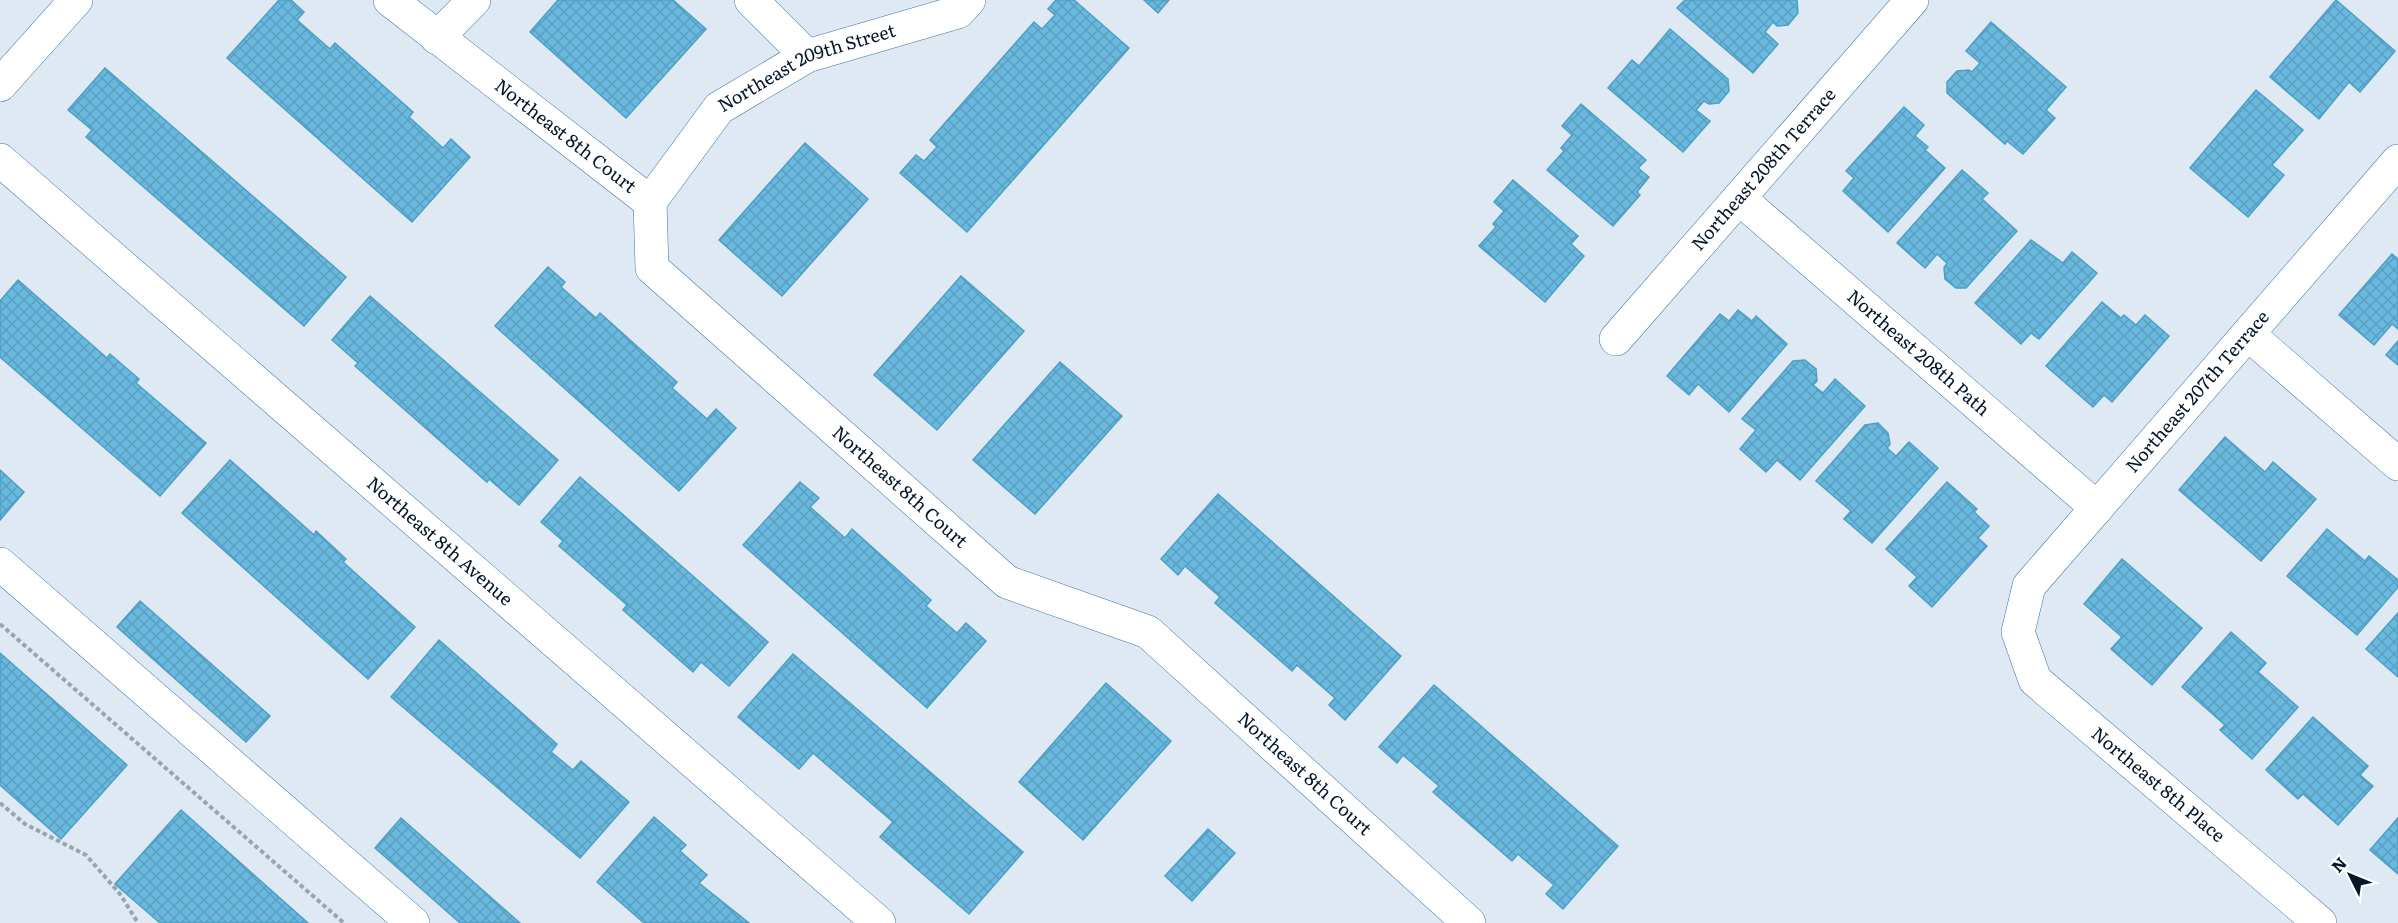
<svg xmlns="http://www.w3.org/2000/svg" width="2398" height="923" font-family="Literata,serif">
  <defs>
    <pattern id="building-cross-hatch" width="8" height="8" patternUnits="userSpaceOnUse" patternTransform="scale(1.5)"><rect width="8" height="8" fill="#69b9df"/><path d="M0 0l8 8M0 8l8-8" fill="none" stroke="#599ec0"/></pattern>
  </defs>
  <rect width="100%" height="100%" fill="#dee9f4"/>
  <g fill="url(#building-cross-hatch)" stroke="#4d9fc4" stroke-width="1.5">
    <path d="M279 0H291L304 12 297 20 330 49 335 43 413 112 409 117 443 148 451 139 470 157 412 222 227 58Z"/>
    <path d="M558 0H673L706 29 626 118 530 32Z"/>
    <path d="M1056 0H1074L1129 48 967 232 900 173 916 155 924 161 937 147 930 140 1034 22 1042 29 1055 15 1048 9Z"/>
    <path d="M1144 0H1169L1158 13Z"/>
    <path d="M1685 0H1797L1798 13 1788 25 1777 26 1773 22 1765 32 1778 44 1753 73 1677 8Z"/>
    <path d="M2336 0 2395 51 2360 92 2349 82 2319 119 2270 77Z"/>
    <path d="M1991 22 2066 87 2046 110 2055 118 2023 154 2007 141 2005 144 1947 93V82L1957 71 1969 70 1972 72 1980 63 1966 51Z"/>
    <path d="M1670 29 1728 79 1729 91 1719 103 1709 104 1704 101 1696 110 1710 121 1683 152 1608 88 1632 60 1639 66Z"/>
    <path d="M105 68 346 277 304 326 86 137 92 130 68 110Z"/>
    <path d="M2256 90 2303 130 2272 165 2284 175 2248 217 2190 168Z"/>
    <path d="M1581 104 1646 160 1638 168 1649 177 1637 192 1640 195 1613 226 1547 170 1564 151 1561 148 1572 135 1562 126Z"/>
    <path d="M1904 107 1924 125 1915 136 1928 147 1925 150 1945 168 1888 232 1843 191 1854 178 1846 171Z"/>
    <path d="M805 143 868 199 782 296 719 240Z"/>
    <path d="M1962 170 1988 193 1982 199 2017 231 1966 288H1956L1945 279 1944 268 1947 263 1937 254 1925 268 1897 243Z"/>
    <path d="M1513 180 1578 236 1571 244 1584 256 1545 302 1479 246 1496 227 1493 224 1504 211 1494 202Z"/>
    <path d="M2031 240 2063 263 2072 252 2097 273 2039 339 2031 333 2021 344 1975 303Z"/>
    <path d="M2392 254 2398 259V329L2392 324 2374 345 2339 315Z"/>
    <path d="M548 267 565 282 561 287 596 318 600 313 677 382 672 388 707 419 716 409 736 428 679 491 495 326Z"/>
    <path d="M961 276 1024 331 937 430 874 375Z"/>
    <path d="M18 280 107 358 110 354 139 379 136 383 206 443 160 496 0 357V301Z"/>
    <path d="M370 296 558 460 519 505 489 479 487 482 355 366 358 363 332 340Z"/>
    <path d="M2102 302 2121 318 2124 315 2136 325 2145 315 2169 336 2112 402 2104 395 2093 407 2046 366Z"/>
    <path d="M1738 310 1752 321 1756 316 1787 344 1729 412 1698 384 1689 395 1667 376 1720 314 1729 321Z"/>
    <path d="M2398 341V365L2386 355Z"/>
    <path d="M1805 360 1816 369 1817 381 1813 385 1823 393 1835 379 1865 406 1800 480 1777 460 1766 472 1740 449 1756 430 1742 419 1793 361Z"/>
    <path d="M1060 362 1122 416 1035 514 973 460Z"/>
    <path d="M1878 423 1888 433 1890 444 1887 448 1896 456 1909 442 1938 468 1872 543 1844 519 1851 511 1816 481 1865 425Z"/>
    <path d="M2225 437 2265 472 2273 462 2316 499 2261 561 2179 490Z"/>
    <path d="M230 460 314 535 316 531 346 559 343 562 415 627 368 679 182 513Z"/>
    <path d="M0 470 24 492 0 520Z"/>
    <path d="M580 477 768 642 729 686 701 662 693 672 623 610 627 605 559 546 563 541 541 522Z"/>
    <path d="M800 482 819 498 810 507 845 538 852 529 931 600 926 606 957 633 966 623 986 641 927 708 743 545Z"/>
    <path d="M1947 482 1977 509 1974 512 1989 526 1978 538 1987 546 1932 607 1909 586 1917 577 1886 549Z"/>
    <path d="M1218 494 1401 656 1345 720 1329 705 1335 698 1297 665 1292 671 1215 603 1220 597 1185 566 1178 575 1161 559Z"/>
    <path d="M2327 529 2365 561 2369 556 2398 580V587L2357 635 2287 576Z"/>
    <path d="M2122 559 2202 628 2152 685 2111 649 2122 637 2084 604Z"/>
    <path d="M140 601 270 716 246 742 117 627Z"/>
    <path d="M2398 613V677L2366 649Z"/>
    <path d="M2231 632 2266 663 2258 672 2298 707 2252 759 2220 730 2225 725 2182 687Z"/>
    <path d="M439 640 557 744 551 752 573 770 581 761 629 802 580 858 391 697Z"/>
    <path d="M0 653 127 765 61 839 0 785Z"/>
    <path d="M793 654 1023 852 969 914 880 837 893 822 813 753 799 769 738 717Z"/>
    <path d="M1106 683 1171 741 1083 840 1019 782Z"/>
    <path d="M1434 685 1618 846 1563 909 1546 894 1554 885 1518 854 1512 861 1433 792 1439 786 1403 755 1397 763 1379 747Z"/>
    <path d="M2313 717 2368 766 2360 775 2373 786 2338 825 2303 794 2298 799 2266 770Z"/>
    <path d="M181 810 308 923H160L115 884Z"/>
    <path d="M654 817 686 845 680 851 707 875 699 883 749 923H644L597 882Z"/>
    <path d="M401 818 520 923H460L375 848Z"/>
    <path d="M2398 818V874L2370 850Z"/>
    <path d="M1208 829 1235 853 1192 901 1165 876Z"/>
  </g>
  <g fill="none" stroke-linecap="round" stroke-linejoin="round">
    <g stroke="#4174a6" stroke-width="34">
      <g id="minor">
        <path id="s1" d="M390 0 650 202 652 268 1007 582 1148 632 1469 923"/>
        <path d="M751 0 807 56"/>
        <path d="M437 38 474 0"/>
        <path d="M0 85 76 0"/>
        <path id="s2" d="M0 160 879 923"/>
        <path id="s3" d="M1739 198 2097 508"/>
        <path id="s4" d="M650 202 719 108 807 56 958 12 969 0"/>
        <path d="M2248 334 2398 464"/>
        <path id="s5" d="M1616 339 1912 0"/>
        <path d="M0 564 413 923"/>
        <path id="s6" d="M2320 923 2035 680 2018 632 2029 586 2398 161"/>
      </g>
    </g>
    <g stroke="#97a5b3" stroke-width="4" stroke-dasharray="4.5 3" stroke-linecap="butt">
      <path d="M0 624 344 923"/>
      <path d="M0 803 25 824 86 855 120 894 138 923"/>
    </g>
    <use href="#minor" stroke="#fff" stroke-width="33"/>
  </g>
  <g text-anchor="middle" stroke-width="4.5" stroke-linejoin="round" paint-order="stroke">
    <g font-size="18" fill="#03162a" stroke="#fff">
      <text dy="6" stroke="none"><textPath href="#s4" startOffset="214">Northeast 209th Street</textPath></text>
      <text dy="6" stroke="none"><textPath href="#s1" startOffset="222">Northeast 8th Court</textPath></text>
      <text dy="6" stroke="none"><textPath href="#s5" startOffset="225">Northeast 208th Terrace</textPath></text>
      <text dy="6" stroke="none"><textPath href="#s3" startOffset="237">Northeast 208th Path</textPath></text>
      <text dy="6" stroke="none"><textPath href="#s6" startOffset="730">Northeast 207th Terrace</textPath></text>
      <text dy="6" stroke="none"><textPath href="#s1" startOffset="726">Northeast 8th Court</textPath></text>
      <text dy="6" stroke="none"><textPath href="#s2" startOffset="582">Northeast 8th Avenue</textPath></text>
      <text dy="6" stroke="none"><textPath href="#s1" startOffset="1230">Northeast 8th Court</textPath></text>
      <text transform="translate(2158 785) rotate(40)" y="6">Northeast 8th Place</text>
    </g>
  </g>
  <g transform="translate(2350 875) rotate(313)" stroke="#ffffff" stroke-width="4.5" paint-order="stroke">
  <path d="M0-4.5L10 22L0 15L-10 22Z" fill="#03162a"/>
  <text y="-9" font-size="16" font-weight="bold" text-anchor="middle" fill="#03162a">N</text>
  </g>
</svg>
